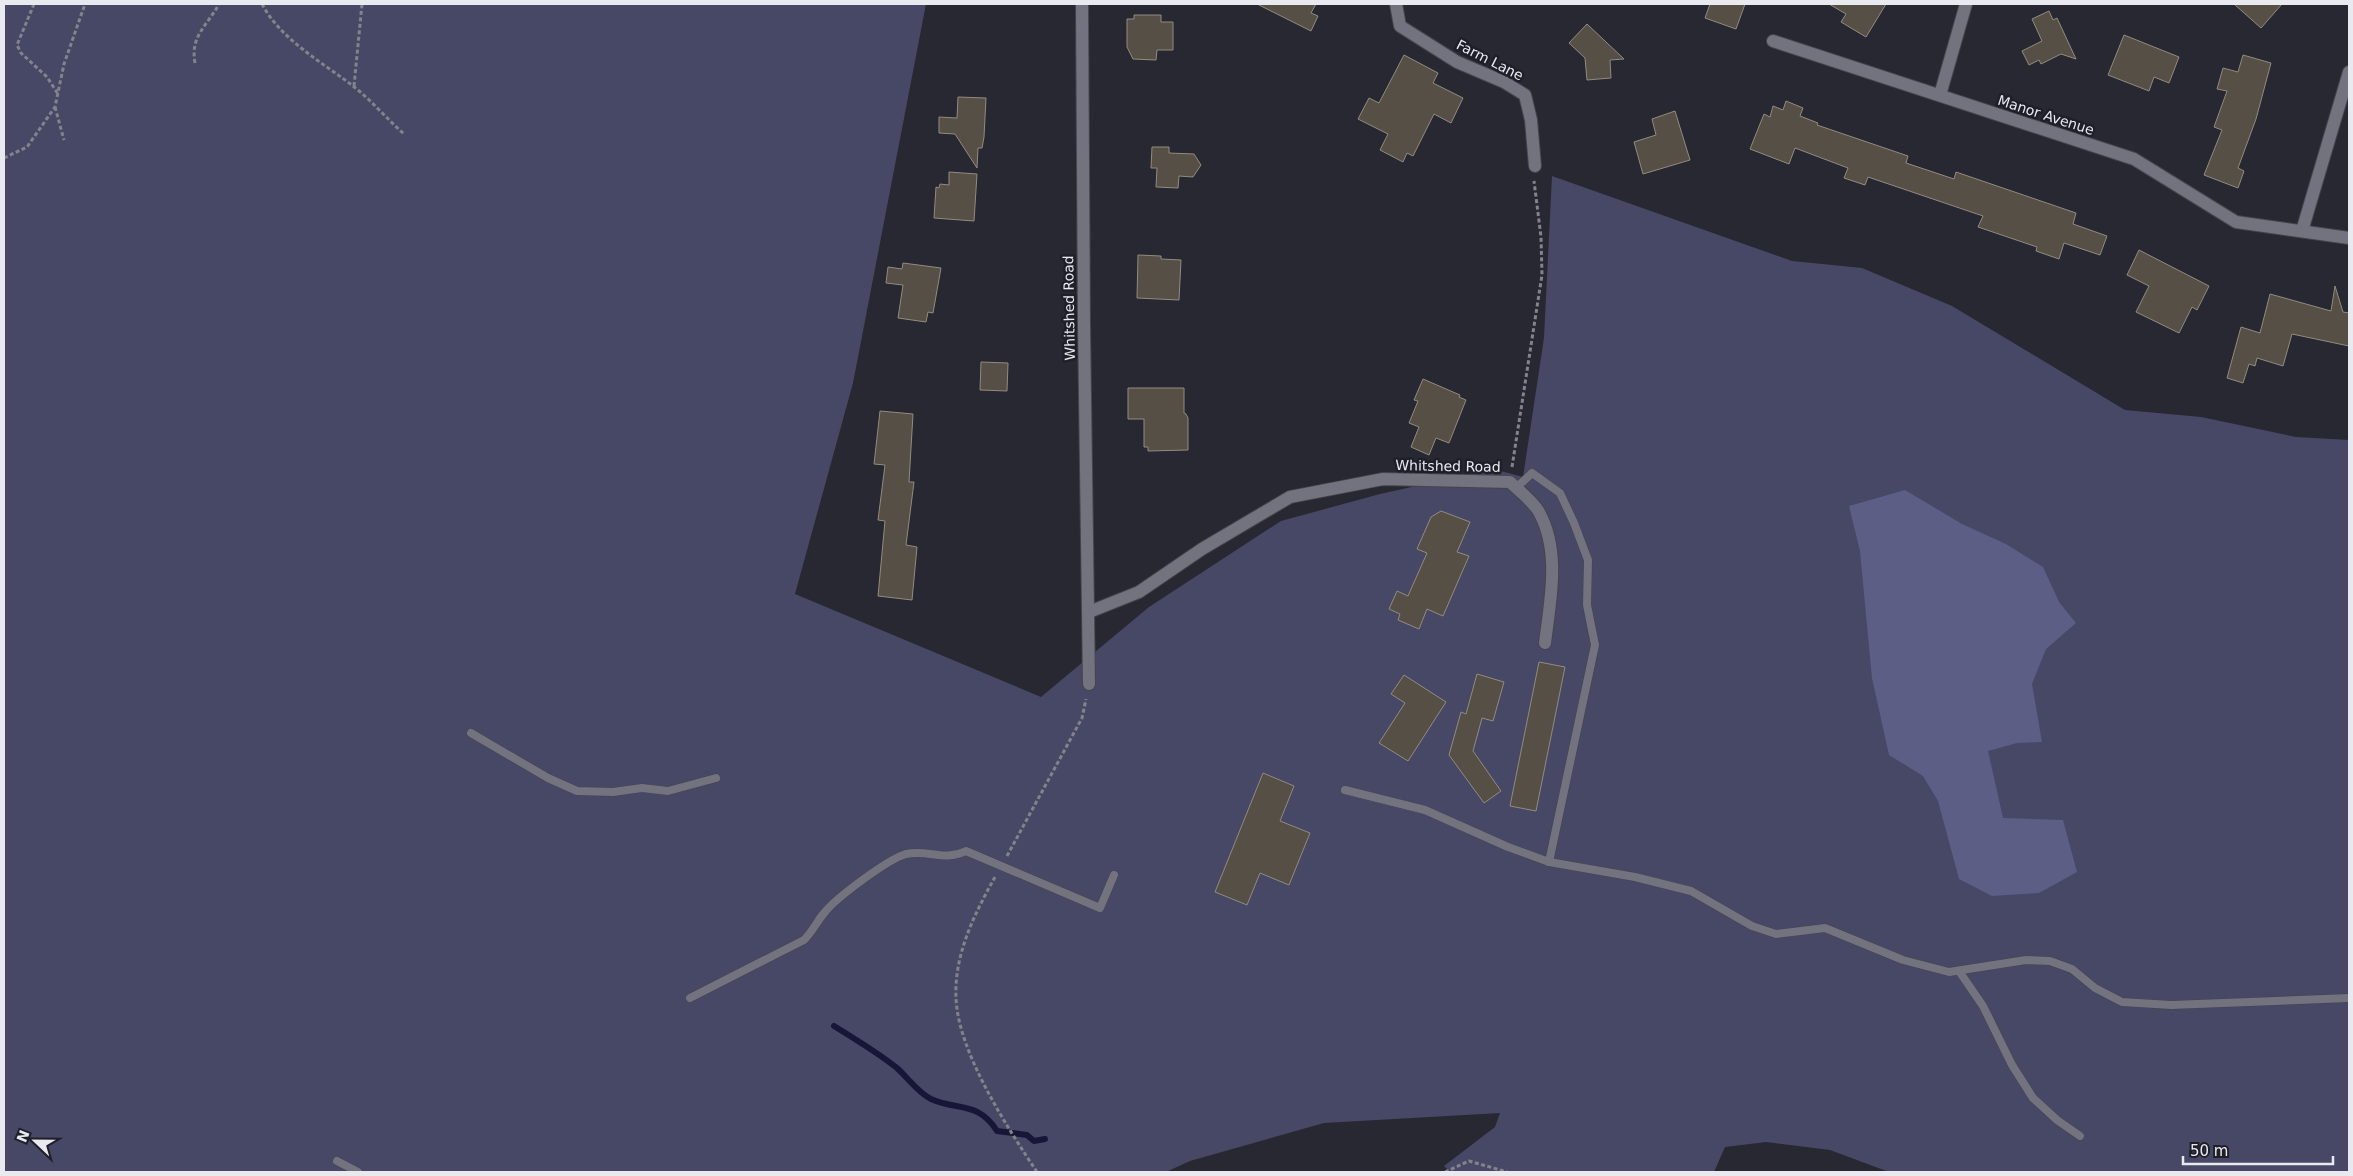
<svg xmlns="http://www.w3.org/2000/svg" width="2353" height="1176" font-family="'DejaVu Sans',sans-serif">
  <rect width="100%" height="100%" fill="#282832"/>
  <path fill="#474866" d="M4 4H926L853 383 795 594 1041 697 1149 607 1281 521 1380 494 1493 469 1523 477 1544 338 1552 176 1792 261 1862 268 1952 306 2125 410 2201 417 2296 437 2349 440V1172H1889L1830 1150 1766 1142 1725 1147 1714 1172H1450L1444 1166 1495 1127 1500 1113 1324 1123 1190 1161 1166 1172H4Z"/>
  <path fill="#5c5e85" d="M1905 490 1962 524 2006 544 2043 567 2059 602 2076 623 2046 649 2032 684 2042 742 2017 743 1988 751 2003 818 2063 820 2077 872 2039 893 1992 896 1959 879 1938 801 1923 776 1889 755 1872 678 1860 551 1849 506Z"/>
  <g fill="none" stroke-linecap="round" stroke-linejoin="round">
    <path stroke="#171637" stroke-width="6" d="M834 1026C855 1039 877 1052 897 1068 908 1078 918 1093 931 1099 958 1111 978 1101 997 1131L1027 1135 1034 1141 1045 1139"/>
  </g>
  <g fill="#564f46" stroke="#928b80">
    <path d="M1257 4H1316L1311 13 1318 16 1311 31Z"/>
    <path d="M1710 4H1745L1736 29 1705 18Z"/>
    <path d="M1829 4H1886L1866 37 1841 22 1846 14Z"/>
    <path d="M2234 4H2282L2261 28Z"/>
    <path d="M2049 11 2053 20 2057 18 2076 59 2061 54 2041 64 2039 60 2029 65 2022 51 2042 41 2032 19Z"/>
    <path d="M1134 15H1161V22H1173V50H1157L1156 60 1133 59 1127 47V19H1134Z"/>
    <path d="M1587 24 1624 59 1610 60 1611 78 1587 80 1585 58 1569 43Z"/>
    <path d="M2124 35 2179 57 2169 83 2154 77 2149 91 2108 75Z"/>
    <path d="M1404 55 1438 73 1433 83 1463 98 1451 123 1434 114 1413 156 1407 153 1403 162 1380 150 1388 134 1358 119 1369 98 1379 103Z"/>
    <path d="M2243 55 2271 63 2256 119 2238 168 2244 171 2238 188 2204 175 2222 130 2214 127 2227 91 2217 89 2223 68 2238 72Z"/>
    <path d="M958 97 986 98 984 137 982 148H978L977 168 955 134 939 133V117L957 118Z"/>
    <path d="M1786 101 1803 108 1800 116 1818 123 1817 125 1908 156 1906 163 1954 179 1956 172 2076 213 2073 224 2107 236 2100 255 2064 243 2059 259 2036 251 2037 247 1978 227 1983 216 1868 177 1865 185 1844 178 1848 168 1795 148 1789 164 1750 149 1764 114 1770 117 1773 106 1783 110Z"/>
    <path d="M1675 111 1690 160 1643 174 1634 142 1656 135 1652 119Z"/>
    <path d="M1152 147H1169V153L1194 154 1201 165 1193 177 1179 176 1178 188 1156 187 1157 168H1151Z"/>
    <path d="M949 172 977 174 974 221 934 218 936 187 939 188 940 184 949 185Z"/>
    <path d="M2139 250 2209 286 2197 310 2192 307 2179 333 2136 312 2149 286 2127 275Z"/>
    <path d="M1138 255 1161 256V259L1181 260 1179 300 1137 298Z"/>
    <path d="M903 263 941 268 933 313 928 312 926 322 898 318 903 285 886 283 888 267 902 269Z"/>
    <path d="M2335 286 2343 312 2349 313V346L2292 334 2283 366 2257 358 2255 366 2249 364 2243 383 2227 378 2241 327 2260 333 2270 294 2331 311Z"/>
    <path d="M981 362 1008 363 1007 391 980 390Z"/>
    <path d="M1423 379 1460 395 1459 397 1466 400 1449 443 1436 438 1429 455 1411 447 1419 427 1409 423 1418 401 1414 400Z"/>
    <path d="M1128 388H1184V413L1186 414 1188 418V450L1148 451V447H1144V419H1128Z"/>
    <path d="M880 411 913 414 909 482H914L906 545 917 547 912 600 878 596 885 521 878 520 885 465 874 464Z"/>
    <path d="M1441 511 1470 522 1457 552 1469 556 1443 616 1427 609 1419 629 1398 620 1400 614 1389 609 1397 591 1408 596 1427 553 1417 549 1431 517Z"/>
    <path d="M1539 662 1565 667 1536 811 1510 806Z"/>
    <path d="M1477 674 1504 682 1493 721 1482 718 1473 751 1501 791 1484 803 1449 755 1461 712 1466 714Z"/>
    <path d="M1404 675 1446 702 1408 761 1379 743 1405 703 1391 694Z"/>
    <path d="M1263 773 1294 786 1280 821 1310 833 1289 885 1260 873 1247 905 1215 892Z"/>
  </g>
  <g fill="none" stroke-linecap="round" stroke-linejoin="round">
    <g stroke="#45454d" stroke-width="9">
      <g id="lane">
        <path d="M1516 488 1532 473 1560 493 1574 523 1588 560 1587 605 1595 645 1549 862"/>
        <path d="M471 733 548 778 577 791 613 792 642 788 668 791 716 778"/>
        <path d="M1345 790 1425 810 1508 847 1549 862 1635 877 1691 891 1752 926 1776 934 1825 928 1903 960 1949 972 2026 960 2050 961 2072 969 2095 988 2122 1002 2171 1005 2349 998"/>
        <path d="M1959 971 1983 1006 2012 1065 2033 1098 2057 1120 2080 1136"/>
        <path d="M690 998 804 940C813 931 817 921 825 912 836 898 888 859 906 854 929 849 943 862 966 851L1100 908 1114 875"/>
        <path d="M337 1161 358 1172"/>
      </g>
    </g>
    <g stroke="#45454d" stroke-width="14">
      <g id="street">
        <path d="M1082 4 1084 324 1089 684"/>
        <path d="M1396 4 1400 26 1457 62 1504 82 1525 95 1531 120 1535 166"/>
        <path d="M1773 41 2134 159 2236 222 2349 238"/>
        <path d="M1940 95 1966 4"/>
        <path d="M2302 231 2349 72"/>
        <path d="M1089 612 1139 592 1202 549 1290 497 1383 479 1510 482C1519 491 1533 501 1539 512 1561 552 1550 601 1545 643"/>
      </g>
    </g>
    <g stroke="#83838b" stroke-width="3" stroke-dasharray="4 2.5" stroke-linecap="butt">
      <path d="M34 4 17 45 21 53 47 77 58 94"/>
      <path d="M262 4C281 40 322 62 353 86 371 100 387 119 404 134"/>
      <path d="M195 63C190 36 207 26 219 4"/>
      <path d="M354 86 362 4"/>
      <path d="M55 107 64 140"/>
      <path d="M4 158 27 147 55 107 64 64 85 4"/>
      <path d="M1512 467 1542 275 1541 237 1534 181"/>
      <path d="M1007 856 1082 718 1086 699"/>
      <path d="M995 877C975 913 954 954 956 998 958 1052 1007 1127 1037 1172"/>
      <path d="M1445 1172 1469 1161 1507 1172"/>
    </g>
    <use href="#lane" stroke="#72737e" stroke-width="8"/>
    <use href="#street" stroke="#72737e" stroke-width="12"/>
  </g>
  <g text-anchor="middle" stroke-width="5" stroke-linejoin="round" paint-order="stroke">
    <g font-size="14" fill="#e9e9f0" stroke="#1e1f28">
      <text transform="translate(1490 60) rotate(27)" y="5">Farm Lane</text>
      <text transform="translate(2046 115) rotate(18)" y="5">Manor Avenue</text>
      <text transform="translate(1069 308) rotate(-91)" y="5">Whitshed Road</text>
      <text transform="translate(1448 466) rotate(1)" y="5">Whitshed Road</text>
    </g>
  </g>
  <rect width="2353" height="1176" fill="none" stroke="#e9e9f0" stroke-width="10"/>
  <g transform="translate(35 1141) rotate(292)" stroke="#1e1f28" stroke-width="4" paint-order="stroke">
  <path d="M0-4L9 19L0 12L-9 19Z" fill="#e9e9f0"/>
  <text y="-8" font-size="14" font-weight="bold" text-anchor="middle" fill="#e9e9f0">N</text>
  </g>
  <path d="M2183 1156v8h150v-8" fill="none" stroke="#e9e9f0" stroke-width="2.5"/>
  <text x="2190" y="1156" font-size="15" fill="#e9e9f0" stroke="#1e1f28" stroke-width="4" paint-order="stroke">50 m</text>
</svg>
